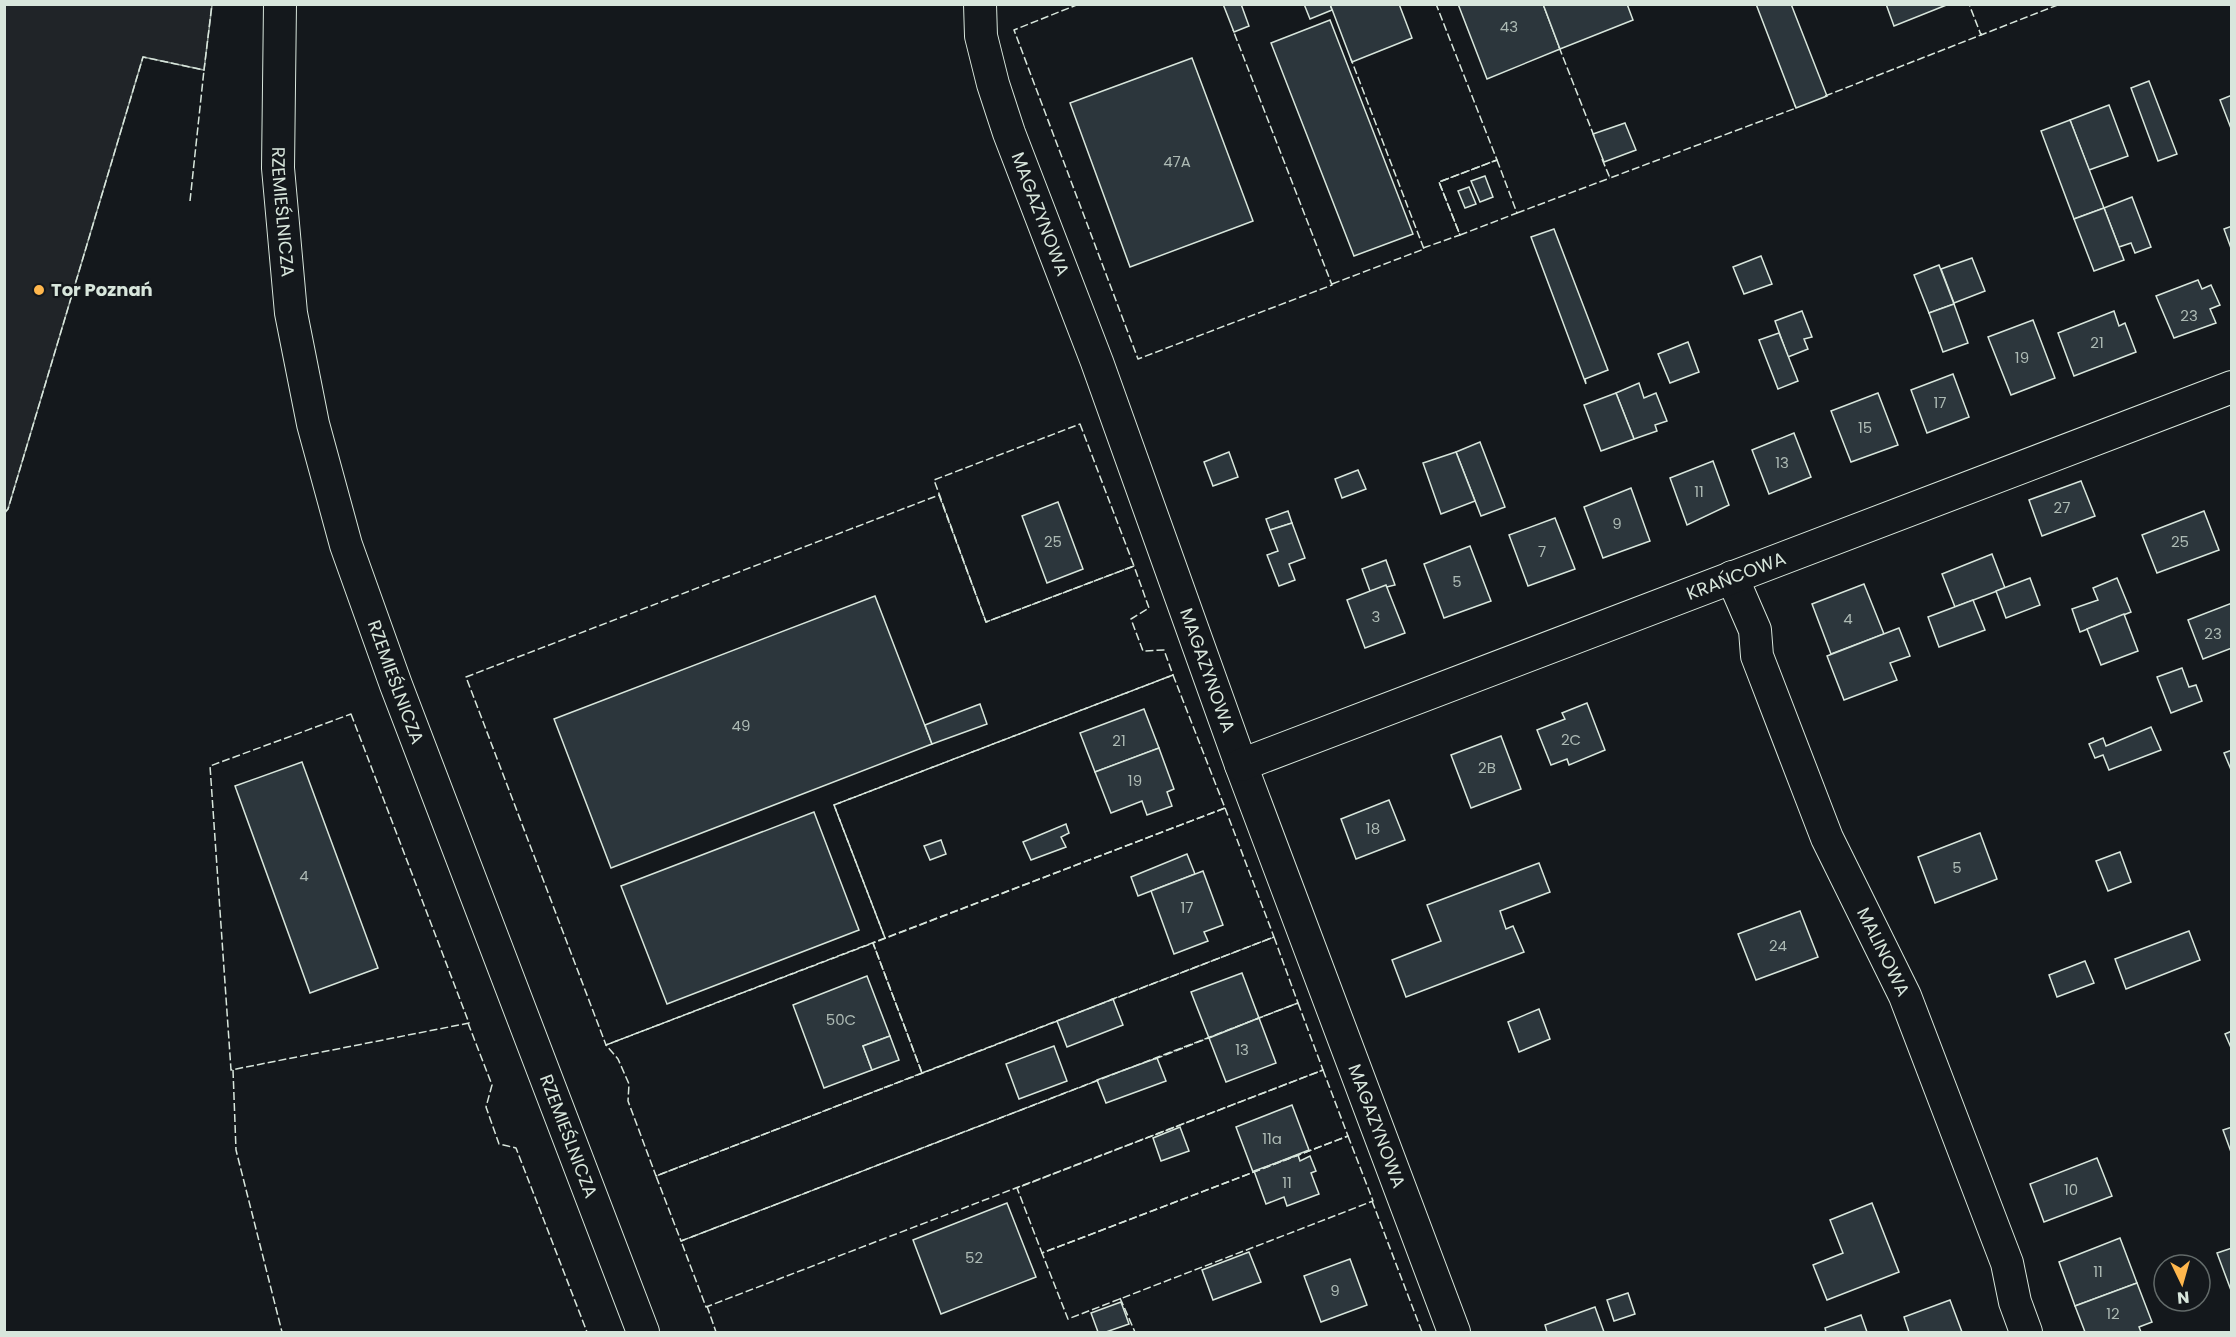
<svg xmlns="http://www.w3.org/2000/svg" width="2236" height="1337" font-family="Poppins,sans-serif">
  <rect width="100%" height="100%" fill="#14181c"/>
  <path fill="#202428" stroke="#939e99" stroke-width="1.5" d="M5 4 212 5 204 70 143 57 8 509 5 513Z"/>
  <g fill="#2c363c" stroke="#d8e6dc" stroke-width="1.5">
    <path d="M1223 4H1241L1249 26 1234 32Z"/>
    <path d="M1304 4H1330L1332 10 1310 19Z"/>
    <path d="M1330 4H1399L1412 38 1352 62Z"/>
    <path d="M1458 4H1543L1560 49 1487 79Z"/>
    <path d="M1543 4H1627L1633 20 1560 49Z"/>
    <path d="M1756 4H1791L1827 96 1796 108Z"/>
    <path d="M1886 4H1949L1894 26Z"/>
    <path d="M1330 20 1413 234 1354 256 1271 43Z"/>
    <path d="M1192 58 1253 221 1130 267 1070 103Z"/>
    <path d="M2149 81 2177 154 2158 161 2131 88Z"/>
    <path d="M2232 95V131L2220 100Z"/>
    <path d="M2109 105 2128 156 2089 170 2070 120Z"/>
    <path d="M2070 120 2104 208 2074 219 2041 131Z"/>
    <path d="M1625 123 1636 150 1604 162 1593 134Z"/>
    <path d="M1485 176 1493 197 1480 202 1471 181Z"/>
    <path d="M1469 187 1476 204 1465 208 1458 191Z"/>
    <path d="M2132 197 2151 247 2135 253 2131 243 2119 247 2104 208Z"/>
    <path d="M2104 208 2124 260 2094 271 2074 219Z"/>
    <path d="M2232 226V251L2224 229Z"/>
    <path d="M1554 229 1608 370 1585 379 1586 384 1531 237Z"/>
    <path d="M1761 256 1772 284 1744 294 1733 267Z"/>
    <path d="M1972 258 1985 291 1954 303 1941 269Z"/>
    <path d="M1939 265 1954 304 1929 313 1914 275Z"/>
    <path d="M2198 280 2202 289 2211 285 2220 305 2210 309 2216 323 2174 338 2156 296Z"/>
    <path d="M1954 304 1968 343 1943 352 1929 313Z"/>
    <path d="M1802 311 1812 337 1804 339 1808 349 1788 357 1775 321Z"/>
    <path d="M2114 311 2119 326 2125 323 2136 352 2074 376 2058 333Z"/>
    <path d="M2033 320 2055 378 2011 395 1988 337Z"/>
    <path d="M1779 333 1798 381 1778 389 1759 340Z"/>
    <path d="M1688 342 1699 372 1670 383 1658 354Z"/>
    <path d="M1953 374 1969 417 1927 433 1911 390Z"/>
    <path d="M1639 383 1644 398 1656 393 1667 421 1655 425 1657 431 1634 439 1616 393Z"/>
    <path d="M1616 393 1634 439 1601 451 1584 405Z"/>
    <path d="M1878 393 1898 445 1851 462 1831 411Z"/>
    <path d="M1794 433 1811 477 1769 494 1752 450Z"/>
    <path d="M1480 442 1505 507 1481 516 1456 452Z"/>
    <path d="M1229 452 1238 477 1213 486 1204 462Z"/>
    <path d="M1456 452 1475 501 1441 514 1423 463Z"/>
    <path d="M1713 461 1729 505 1687 525 1670 478Z"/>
    <path d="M1358 470 1366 489 1342 498 1335 479Z"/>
    <path d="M2081 481 2095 516 2042 536 2029 500Z"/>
    <path d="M1631 488 1650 541 1603 558 1584 507Z"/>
    <path d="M1058 502 1083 569 1047 583 1022 516Z"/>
    <path d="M1288 511 1292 523 1270 530 1266 519Z"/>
    <path d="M2204 511 2219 550 2157 573 2142 535Z"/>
    <path d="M1555 518 1575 569 1528 586 1509 535Z"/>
    <path d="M1292 523 1305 558 1289 564 1295 580 1279 586 1267 555 1278 551 1270 530Z"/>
    <path d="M1470 546 1491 601 1444 618 1424 564Z"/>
    <path d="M1992 554 2005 588 1955 607 1942 574Z"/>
    <path d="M1386 560 1395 585 1370 591 1362 569Z"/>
    <path d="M2030 578 2040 605 2006 618 1996 591Z"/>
    <path d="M2117 578 2131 612 2080 632 2072 609 2098 600 2093 588Z"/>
    <path d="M1864 584 1884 634 1831 654 1812 604Z"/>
    <path d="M1386 585 1405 633 1365 648 1347 600Z"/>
    <path d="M875 596 932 744 611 868 554 719Z"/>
    <path d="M1973 600 1985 630 1939 647 1928 617Z"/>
    <path d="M2232 603V648L2203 659 2188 620Z"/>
    <path d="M2124 614 2138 651 2101 665 2087 629Z"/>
    <path d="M1899 628 1910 656 1890 663 1897 680 1844 700 1827 656Z"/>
    <path d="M2182 668 2189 687 2196 685 2202 701 2171 713 2157 677Z"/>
    <path d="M1587 703 1605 750 1569 765 1567 759 1551 765 1537 730 1565 719 1562 713Z"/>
    <path d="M980 704 987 724 932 744 925 725Z"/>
    <path d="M1144 709 1159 748 1095 772 1080 733Z"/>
    <path d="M2151 727 2161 750 2109 770 2103 755 2095 758 2089 744 2103 738 2106 746Z"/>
    <path d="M1501 736 1521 789 1471 808 1451 755Z"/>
    <path d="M1159 748 1174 789 1167 792 1172 806 1147 815 1142 801 1111 813 1095 772Z"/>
    <path d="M2232 750V772L2224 753Z"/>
    <path d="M302 762 378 968 310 993 235 786Z"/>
    <path d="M1389 800 1405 840 1356 859 1341 819Z"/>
    <path d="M814 812 859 930 667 1004 621 886Z"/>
    <path d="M1066 824 1069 833 1061 837 1066 847 1031 860 1023 842Z"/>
    <path d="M1980 833 1997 879 1935 903 1918 857Z"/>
    <path d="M941 840 946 854 930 860 924 846Z"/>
    <path d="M2120 852 2131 882 2108 891 2096 861Z"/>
    <path d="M1187 854 1195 874 1138 896 1131 877Z"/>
    <path d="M1539 863 1550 892 1500 911 1506 929 1513 926 1524 952 1406 997 1392 960 1441 941 1427 905Z"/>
    <path d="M1203 871 1223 925 1204 932 1208 941 1174 954 1151 891Z"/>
    <path d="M1800 911 1818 957 1756 980 1738 934Z"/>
    <path d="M2189 931 2200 960 2126 989 2115 959Z"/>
    <path d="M2085 961 2094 983 2057 997 2049 975Z"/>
    <path d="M1242 973 1259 1018 1209 1038 1191 992Z"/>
    <path d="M867 976 890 1036 863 1046 872 1070 824 1088 793 1005Z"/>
    <path d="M1113 999 1123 1025 1067 1047 1057 1021Z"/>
    <path d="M1539 1009 1550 1039 1519 1052 1508 1022Z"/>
    <path d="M1259 1018 1276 1063 1226 1082 1209 1038Z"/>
    <path d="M2232 1031V1050L2225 1034Z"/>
    <path d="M890 1036 899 1060 872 1070 863 1046Z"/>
    <path d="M1054 1046 1067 1081 1019 1099 1006 1064Z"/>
    <path d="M1157 1058 1166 1081 1106 1103 1097 1080Z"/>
    <path d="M1292 1105 1309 1150 1253 1172 1236 1127Z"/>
    <path d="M1180 1127 1189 1151 1161 1161 1153 1138Z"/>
    <path d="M2232 1127V1152H2231L2223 1130Z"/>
    <path d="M1298 1155 1300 1161 1310 1156 1316 1171 1311 1173 1319 1194 1287 1206 1284 1197 1266 1204 1254 1171Z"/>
    <path d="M2097 1158 2112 1196 2044 1222 2030 1184Z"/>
    <path d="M1007 1203 1036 1277 941 1314 913 1240Z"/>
    <path d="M1872 1203 1899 1272 1827 1300 1813 1265 1843 1253 1830 1220Z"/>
    <path d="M2120 1238 2137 1283 2075 1306 2059 1262Z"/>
    <path d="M2232 1248V1293L2217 1253Z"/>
    <path d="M1249 1252 1261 1282 1213 1300 1202 1270Z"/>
    <path d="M1350 1259 1367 1305 1321 1322 1304 1276Z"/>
    <path d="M2137 1283 2152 1322 2139 1327 2141 1332H2085L2075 1306Z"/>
    <path d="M1628 1293 1635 1314 1614 1321 1607 1300Z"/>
    <path d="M1950 1300 1962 1332H1909L1904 1317Z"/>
    <path d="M1121 1302 1129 1324 1106 1332H1098L1091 1313Z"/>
    <path d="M1595 1307 1604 1332H1547L1545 1325Z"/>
    <path d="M1861 1315 1867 1332H1826L1825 1328Z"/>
  </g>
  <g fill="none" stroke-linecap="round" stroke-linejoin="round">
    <g stroke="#d8e6dc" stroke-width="34">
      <g id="minor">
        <path id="s1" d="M280 4 278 168 291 313 313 424 346 545 396 685 643 1332"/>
        <path id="s2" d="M980 4 981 36 993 84 1009 133 1097 362 1241 765 1454 1332"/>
        <path id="s3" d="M1732 577 1755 630 1757 656 1827 838 1905 996 2007 1263 2015 1302 2026 1332"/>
        <path id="s4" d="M1241 765 2232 387"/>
      </g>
    </g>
    <use href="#minor" stroke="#14181c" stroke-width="32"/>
    <g stroke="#d8e6dc" stroke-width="1.5" stroke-dasharray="8 3" stroke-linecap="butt">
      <path d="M1079 4 1014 30 1138 359 1332 285 1233 30"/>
      <path d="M1981 33V35L2060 4"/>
      <path d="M1559 47 1594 136"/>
      <path d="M1825 96 1981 35 1969 4"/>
      <path d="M1602 159 1610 178 1796 108 1795 105"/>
      <path d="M1497 160 1517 213 1460 235 1439 182Z"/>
      <path d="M190 201 204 70"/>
      <path d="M1517 213 1610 178"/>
      <path d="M1423 248 1460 235 1439 182 1497 160 1436 4"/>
      <path d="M1332 284 1424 249 1351 59"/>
      <path d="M1080 424 1134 566 986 622 934 480Z"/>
      <path d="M939 495 986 622 1134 566 1149 608 1131 619 1143 651 1164 650 1173 675 834 805 885 938 606 1045 466 677Z"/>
      <path d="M4 513 8 509 143 57 204 70 212 4"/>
      <path d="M1173 675 1225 808 885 938 834 805Z"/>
      <path d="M351 714 469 1023 231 1070 210 766Z"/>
      <path d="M1225 808 1274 937 922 1073 873 943Z"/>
      <path d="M1110 1000 1274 937 1298 1003 1256 1019"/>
      <path d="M1298 1003 1323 1070 706 1307 681 1241Z"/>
      <path d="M468 1023 492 1085 486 1107 499 1144 516 1148 587 1332"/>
      <path d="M1155 1059 1211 1037"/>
      <path d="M233 1070 236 1150 282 1332"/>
      <path d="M1323 1070 1348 1136 1042 1253 1017 1188Z"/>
      <path d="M922 1073 873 943 606 1045 618 1059 629 1084 628 1101 656 1176 1060 1020"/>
      <path d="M922 1073 656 1176 681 1241 1099 1080"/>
      <path d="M1348 1136 1373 1201 1068 1319 1042 1253Z"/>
      <path d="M1372 1201 1422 1332"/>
      <path d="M1120 1298 1135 1332"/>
      <path d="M707 1306 716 1332"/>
    </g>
  </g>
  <circle fill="#ffb74d" stroke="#14181c" stroke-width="2" cx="39" cy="290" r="6"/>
  <g text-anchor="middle" stroke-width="4.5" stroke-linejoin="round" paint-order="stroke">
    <g font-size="15" fill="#adbab4">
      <text x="1509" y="32">43</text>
      <text x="1177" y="167">47A</text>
      <text x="2189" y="321">23</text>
      <text x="2097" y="348">21</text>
      <text x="2022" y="363">19</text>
      <text x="1940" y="408">17</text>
      <text x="1865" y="433">15</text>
      <text x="1782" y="468">13</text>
      <text x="1699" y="497">11</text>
      <text x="2062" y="513">27</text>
      <text x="1617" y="529">9</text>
      <text x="1053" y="547">25</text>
      <text x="2180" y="547">25</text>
      <text x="1542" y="557">7</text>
      <text x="1457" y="587">5</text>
      <text x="1376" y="622">3</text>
      <text x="1848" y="624">4</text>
      <text x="2213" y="639">23</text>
      <text x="741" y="731">49</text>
      <text x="1571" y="745">2C</text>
      <text x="1119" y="746">21</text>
      <text x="1487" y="773">2B</text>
      <text x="1135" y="786">19</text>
      <text x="1373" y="834">18</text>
      <text x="1957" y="873">5</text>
      <text x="304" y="881">4</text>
      <text x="1187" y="913">17</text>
      <text x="1778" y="951">24</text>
      <text x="841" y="1025">50C</text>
      <text x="1242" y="1055">13</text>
      <text x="1272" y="1144">11a</text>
      <text x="1287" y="1188">11</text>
      <text x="2071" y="1195">10</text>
      <text x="974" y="1263">52</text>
      <text x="2098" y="1277">11</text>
      <text x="1335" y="1296">9</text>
      <text x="2113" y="1319">12</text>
    </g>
    <g font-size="18" fill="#d8e6dc" stroke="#14181c">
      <text dy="6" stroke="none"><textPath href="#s1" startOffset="208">RZEMIEŚLNICZA</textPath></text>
      <text dy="6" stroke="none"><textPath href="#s2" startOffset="220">MAGAZYNOWA</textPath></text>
      <text dy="6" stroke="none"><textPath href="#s4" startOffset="530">KRAŃCOWA</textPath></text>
      <text dy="6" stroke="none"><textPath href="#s2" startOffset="706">MAGAZYNOWA</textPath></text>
      <text dy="6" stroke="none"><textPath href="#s1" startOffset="694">RZEMIEŚLNICZA</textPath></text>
      <text dy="6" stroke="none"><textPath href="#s3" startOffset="406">MALINOWA</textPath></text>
      <text dy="6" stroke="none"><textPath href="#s2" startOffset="1192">MAGAZYNOWA</textPath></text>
      <text dy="6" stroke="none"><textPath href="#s1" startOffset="1180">RZEMIEŚLNICZA</textPath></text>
    </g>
    <g font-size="18" font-weight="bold" fill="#d8e6dc" stroke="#14181c" text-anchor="start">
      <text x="51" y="296">Tor Poznań</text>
    </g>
  </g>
  <rect width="2236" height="1337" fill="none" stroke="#d8e6dc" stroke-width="12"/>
  <g transform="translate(2182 1283) rotate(175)"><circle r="28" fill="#14181c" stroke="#626a69" stroke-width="1.5"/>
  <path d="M0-4.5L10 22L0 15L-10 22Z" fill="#ffb74d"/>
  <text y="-9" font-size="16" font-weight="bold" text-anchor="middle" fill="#d8e6dc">N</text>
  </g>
</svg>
